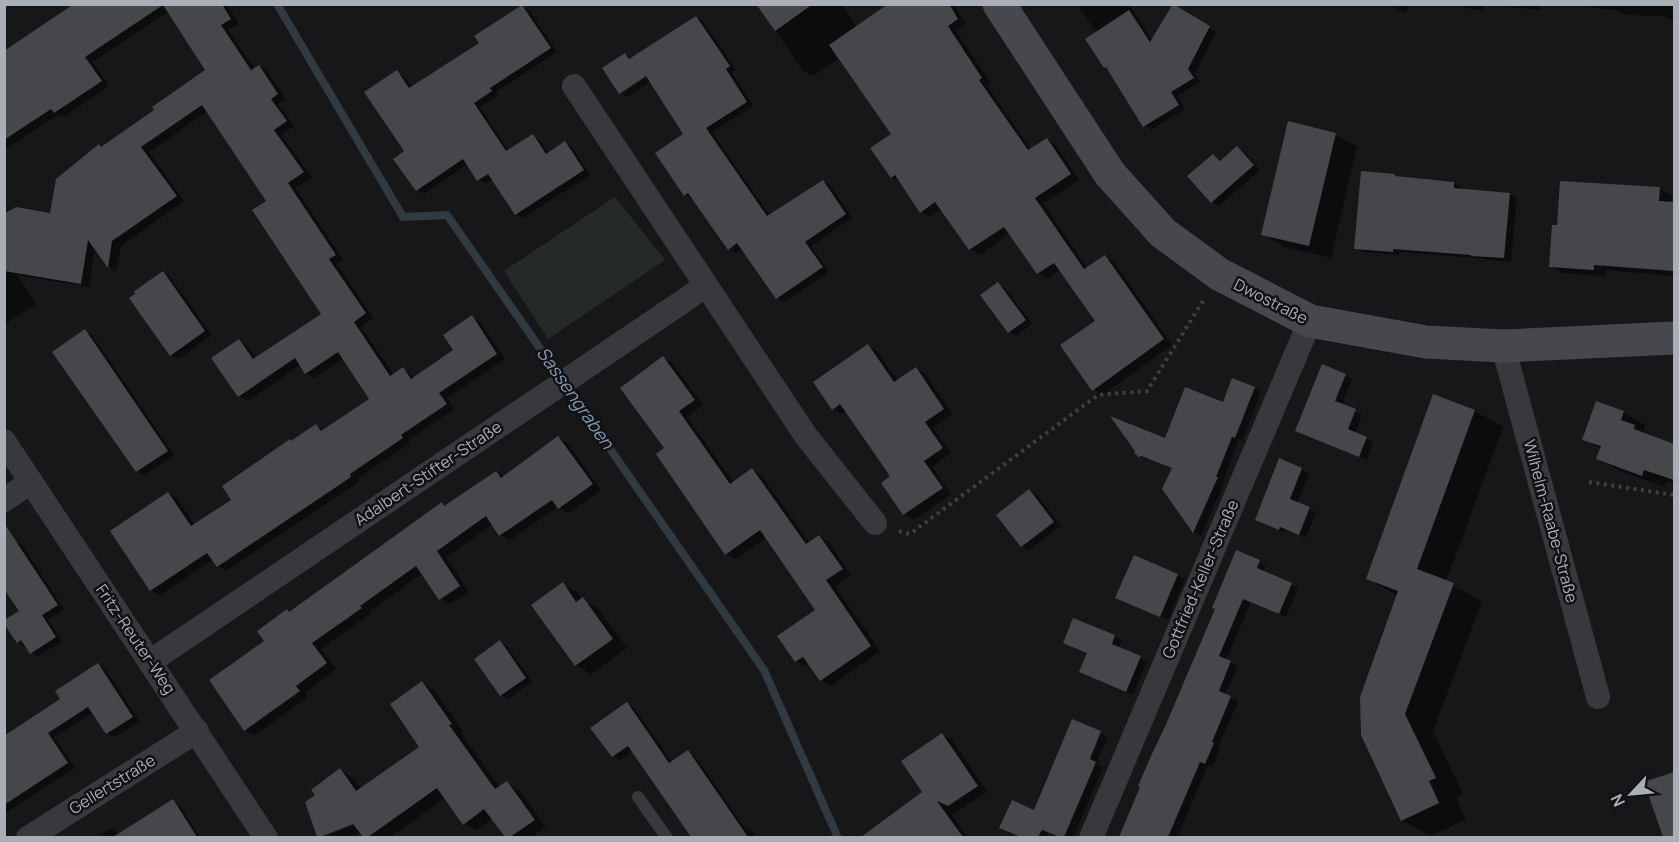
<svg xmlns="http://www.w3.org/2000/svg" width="1679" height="842" font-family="Manrope,sans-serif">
  <rect width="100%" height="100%" fill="#171719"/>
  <path fill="#242a25" d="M615 197 665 260 548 339 504 271Z"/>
  <g fill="#0007" fill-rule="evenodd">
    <path d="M77 4H226L239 24 228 30 255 69 259 67 267 71 286 99 278 104 294 126 281 135 312 178 295 188 343 260 337 264 373 318 361 327 394 375 403 369 411 374 414 378 455 350 472 317 480 322 505 359 447 398 454 409 408 440 411 443 357 479 359 482 226 571 218 566 213 559 160 595 151 590 168 493 177 498 195 526 233 500 292 442 316 426 325 431 371 399 344 358 314 378 306 373 300 365 248 401 239 396 213 359 239 341 247 346 257 359 323 314 268 201 208 111 149 152 184 201 121 246 116 272 109 267 95 248 89 287 17 275 36 304 4 325V219L51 215 99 146 102 148 156 110 207 70 169 11 93 62 109 86 64 117 59 114 4 150V53Z"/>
    <path d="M758 4H842L857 28 923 4H953L966 24 956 31 991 83 987 86 1031 150 1047 139 1056 145 1079 180 1043 203 1088 269 1105 257 1114 262 1172 345 1102 395 1093 389 1097 321 1060 269 1047 279 1038 273 1010 233 979 255 970 249 942 209 930 217 921 212 901 182 892 177 893 135 840 58 813 76 803 71Z"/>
    <path d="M1077 4H1129L1152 41 1173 6 1216 32 1195 74 1200 82 1177 96 1185 109 1151 130 1144 125 1110 70 1105 67 1097 33Z"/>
    <path d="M1386 4H1409L1406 13Z"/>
    <path d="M1445 4H1542L1541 10 1484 5 1483 11Z"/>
    <path d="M1551 4H1674V22L1664 16 1625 15 1616 10Z"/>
    <path d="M522 6 529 10 557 52 496 92 498 95 480 107 509 151 533 136 540 140 549 154 565 143 572 147 590 175 523 218 516 214 493 179 485 184 478 180 468 164 424 194 417 190 406 152 397 72 404 76 412 88 481 43Z"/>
    <path d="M696 17 703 21 736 70 732 73 753 106 712 132 770 216 823 181 830 185 852 218 811 246 829 272 784 302 777 298 743 248 736 253 729 249 693 198 692 199 685 195 686 134 651 81 627 97 622 94 653 73 651 70 620 93 625 54 633 59Z"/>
    <path d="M1335 134 1357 147 1331 258 1284 247 1263 234Z"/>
    <path d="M1238 148 1245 152 1260 170 1219 206 1212 202 1213 155 1222 161Z"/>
    <path d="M1395 175 1400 178 1454 183 1461 187V190L1510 194 1517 198 1511 262 1477 258 1400 252 1399 255 1363 252 1356 248Z"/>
    <path d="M1561 183 1660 189 1672 195 1671 204H1674V276L1606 270 1605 276 1562 273 1550 266 1558 226Z"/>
    <path d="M163 273 170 277 212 335 178 359 171 355Z"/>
    <path d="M998 284 1005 288 1032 324 1016 336 1009 332Z"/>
    <path d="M85 331 92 335 174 455 144 475 137 471Z"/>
    <path d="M868 346 877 351 898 381 916 369 925 374 953 414 933 428 951 453 932 467 951 494 914 520 904 514 883 483 892 477 847 411 842 414 833 409Z"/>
    <path d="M663 358 672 363 703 405 687 417 734 483 752 470 761 475 810 543 819 537 829 542 851 575 835 586 880 651 831 686 821 680 809 663 805 666 796 661 817 610 767 537 735 559 726 554 666 448Z"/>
    <path d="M1345 375 1352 379 1342 405 1362 415 1355 433 1373 442 1367 460 1304 434Z"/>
    <path d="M1254 388 1261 392 1242 441 1239 439 1223 482 1224 483 1201 536 1194 532 1164 489 1173 468 1149 459 1147 460 1140 456 1224 404Z"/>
    <path d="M1434 396 1475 411 1503 427 1446 582 1482 601 1433 731 1463 794 1456 798 1466 819 1430 836 1402 820 1398 596 1368 579Z"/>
    <path d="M1623 412 1645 425 1643 431 1656 439 1674 445V484L1666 481 1665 487 1620 471 1598 459 1601 449 1584 439Z"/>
    <path d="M558 438 568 444 601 490 569 513 558 507 510 540 500 535 493 524 446 557 469 592 450 604 440 598 423 573 369 612 370 614 321 649 336 669 305 693 308 697 255 735 245 730 266 641 287 610 290 612 442 504 446 506 496 472 505 477Z"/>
    <path d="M1280 460 1309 473 1297 504 1316 512 1306 538 1287 530 1286 533 1256 520Z"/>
    <path d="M1030 491 1037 495 1061 526 1029 550 1022 546Z"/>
    <path d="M15 541 22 545 64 609 48 620 62 641 38 657 18 642 21 612Z"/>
    <path d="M1134 557 1185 579 1168 620 1124 601Z"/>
    <path d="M1259 562 1266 566 1263 572 1298 588 1286 617 1251 602 1226 660 1238 666 1225 695 1238 702 1218 747 1220 748 1212 767 1208 765 1177 838H1121L1142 787Z"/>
    <path d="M563 584 578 593 582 600 598 608 627 648 591 674 576 665Z"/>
    <path d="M1074 620 1115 636 1122 641 1118 649 1147 662 1133 695 1088 676V653Z"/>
    <path d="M500 642 507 646 532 682 508 699 501 695Z"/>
    <path d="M98 665 105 669 139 721 115 737 107 733 93 712 54 737 75 768 4 814V737L62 700Z"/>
    <path d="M422 683 434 690 463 731 461 733 500 788 507 783 519 790 546 827 531 838H506L493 818 476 830 464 824 445 798 389 838H365L361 832 348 838H318L306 803 317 795 340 770 352 777 361 789 421 747ZM360 819 361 822 325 837V834Z"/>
    <path d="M627 704 634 708 672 762 688 752 695 756 745 828 753 832 757 838H695L633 751 620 760 613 756Z"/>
    <path d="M1073 721 1108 737 1096 764 1103 768 1073 838H1061L1049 833 1047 838H1022L1008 832 1035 812Z"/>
    <path d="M942 734 952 740 987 792 952 815 968 838H873L869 833 924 792Z"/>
    <path d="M1674 774V838H1664L1646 783Z"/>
    <path d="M173 801 180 805 200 838H96L111 828 120 835Z"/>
  </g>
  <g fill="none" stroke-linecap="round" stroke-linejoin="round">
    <path stroke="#313941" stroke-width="8" d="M277 4 403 217 447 215 764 670 838 838"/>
  </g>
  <g fill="#46474b">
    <path d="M74 4H222L231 19 221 25 251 70 259 65 278 94 271 99 287 121 274 130 304 172 288 183 336 255 329 259 366 313 354 322 390 376 403 367 411 379 453 350 443 335 472 315 497 354 439 393 447 404 401 435 403 438 350 474 351 477 217 567 207 553 150 591 110 531 168 492 191 526 231 500 222 486 290 439 291 441 316 424 321 431 369 399 338 352 305 374 295 358 238 397 211 358 239 339 253 359 321 314 252 210 266 201 202 105 141 147 177 196 112 241 108 268 88 240 81 284 4 271V214L16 207 50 213 56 179 99 144 101 147 154 110 152 107 205 70 163 5 85 57 102 81 54 113 51 109 4 140V51Z"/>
    <path d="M756 4H813L775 31Z"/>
    <path d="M888 4H949L958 19 948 26 982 78 979 80 1028 150 1047 138 1071 174 1035 198 1084 269 1105 255 1164 339 1092 391 1060 345 1095 321 1054 263 1037 274 1004 227 969 250 935 202 920 213 895 175 891 178 870 148 891 134 829 45Z"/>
    <path d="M1173 4 1210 26 1188 69 1194 78 1171 92 1179 105 1143 127 1106 67 1104 68 1085 39 1129 10 1150 42Z"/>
    <path d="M522 5 551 48 490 88 492 91 474 103 506 151 533 134 546 154 565 141 584 170 515 215 488 174 477 181 463 159 416 191 393 159 404 151 364 92 397 70 409 88 479 43 474 36Z"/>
    <path d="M696 16 730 66 726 69 747 102 706 128 767 216 823 180 846 214 805 242 823 267 776 299 737 243 728 250 688 193 684 196 655 153 683 134 646 76 619 94 602 68 625 53 629 59Z"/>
    <path d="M1288 121 1336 133 1309 246 1261 235Z"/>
    <path d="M1237 146 1254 165 1211 203 1187 176 1213 154 1220 161Z"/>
    <path d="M1361 171 1395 174V176L1454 182V188L1510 193 1504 258 1471 256V255L1393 249V252L1354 249Z"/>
    <path d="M1560 181 1660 187 1659 201 1674 202V271L1594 265V270L1549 267 1552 225H1557Z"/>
    <path d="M163 271 205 331 170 356 129 298 136 293 133 292Z"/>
    <path d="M998 282 1026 320 1008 333 980 295Z"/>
    <path d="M85 329 168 451 136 472 52 352Z"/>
    <path d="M868 344 894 382 916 367 944 409 925 422 943 448 924 461 943 488 903 515 881 483 890 476 840 404 832 410 813 382Z"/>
    <path d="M663 356 695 400 679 411 730 484 752 468 806 544 819 535 843 569 826 580 871 646 820 681 803 657 795 662 777 636 815 610 760 530 725 555 656 454 664 448 620 388Z"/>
    <path d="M1322 364 1346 374 1335 401 1356 409 1348 429 1367 437 1359 457 1295 431Z"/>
    <path d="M1232 378 1255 387 1235 438 1232 437 1216 477H1218L1193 533 1162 489 1172 468 1141 456 1139 457 1134 453 1135 451 1110 416 1165 438 1185 387 1223 402Z"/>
    <path d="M1433 394 1475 410 1417 569 1454 583 1405 714 1436 778 1429 781 1439 803 1401 821 1361 735 1360 697 1398 591 1366 579Z"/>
    <path d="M1596 401 1624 411 1621 420 1635 425 1634 429 1674 444V480L1644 470 1642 476 1596 459 1601 446 1582 440Z"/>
    <path d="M558 436 593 484 558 509 552 500 499 536 486 516 437 551 460 586 439 600 416 566 360 606 362 608 312 643 327 663 296 686 300 691 244 731 209 680 264 641 257 631 287 609 289 612 442 502 444 506 496 471 501 478Z"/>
    <path d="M1279 458 1302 468 1290 499 1310 507 1299 535 1280 527 1279 530 1255 520Z"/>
    <path d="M1029 489 1054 522 1021 547 996 515Z"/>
    <path d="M4 523 58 605 42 615 56 637 30 654 21 640 17 643 4 624V620L19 611 4 589Z"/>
    <path d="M1236 550 1260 560 1257 568 1292 583 1279 614 1243 599 1219 656 1231 661 1219 691 1231 696 1212 742 1214 743 1205 764 1200 762 1168 837H1119L1140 787 1138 786 1151 756 1167 722 1215 609 1212 608Z"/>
    <path d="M1134 555 1178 574 1160 617 1115 598Z"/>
    <path d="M563 582 576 602 583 597 613 639 575 666 531 605Z"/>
    <path d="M1073 618 1115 635 1112 644 1141 656 1126 692 1079 672 1087 653 1063 643Z"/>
    <path d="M500 640 526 678 500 696 474 659Z"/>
    <path d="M98 663 133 717 106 734 88 707 48 733 68 763 4 805V736L60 699 55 691Z"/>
    <path d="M422 681 452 724 449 725 495 789 507 781 535 820 510 837H505L484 809 463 825 437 788 368 837H363L353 824 320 837H317L305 802 315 795 311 790 340 768 356 791 419 747 390 704Z"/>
    <path d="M627 702 669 763 688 750 748 837H691L628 746 612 757 590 728Z"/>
    <path d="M1072 719 1101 731 1090 759 1096 762 1064 837H1060L1042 830 1038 837H1021L999 828 1012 800 1034 810Z"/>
    <path d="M942 733 978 786 948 806 937 801 963 837H861L922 792 901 761Z"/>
    <path d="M1674 772V837H1663L1644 782Z"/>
    <path d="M173 799 197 837H113Z"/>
  </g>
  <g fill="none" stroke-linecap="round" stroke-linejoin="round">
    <g stroke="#3f4044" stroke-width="4" stroke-dasharray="3 4.5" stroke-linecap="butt">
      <path d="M1589 482 1674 495"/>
      <path d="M899 531 910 534 1098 395 1147 391 1203 301"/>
    </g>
    <path stroke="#38393d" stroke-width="12" d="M638 797 667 838"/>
    <g stroke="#38393d" stroke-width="24">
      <path d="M574 86 806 436 875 523"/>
      <path d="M1503 346 1598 697"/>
      <path d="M4 441 266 838"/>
      <path d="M4 500 31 482"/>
      <path d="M151 661 688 298 705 285"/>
      <path d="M28 838 197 731"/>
      <path d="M1091 838 1310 321"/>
    </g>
    <path stroke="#47484d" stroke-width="33" d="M999 4 1110 174 1163 233 1219 274 1310 321 1426 342 1503 346 1674 338"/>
  </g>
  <g text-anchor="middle" stroke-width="5" stroke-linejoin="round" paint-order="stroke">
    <g font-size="16" fill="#aaaeb7" stroke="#121214">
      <text transform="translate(1271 301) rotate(27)" y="6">Dwostraße</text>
      <text transform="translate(428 473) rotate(-34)" y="6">Adalbert-Stifter-Straße</text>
      <text transform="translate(1551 521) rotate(75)" y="6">Wilhelm-Raabe-Straße</text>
      <text transform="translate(1200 579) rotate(-67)" y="6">Gottfried-Keller-Straße</text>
      <text transform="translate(136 639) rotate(56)" y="6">Fritz-Reuter-Weg</text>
      <text transform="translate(112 784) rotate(-32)" y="6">Gellertstraße</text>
    </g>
    <g font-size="18" font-style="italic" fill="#8599af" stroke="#121214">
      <text transform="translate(575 398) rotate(55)" y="6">Sassengraben</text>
    </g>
  </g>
  <rect width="1679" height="842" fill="none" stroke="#aaaeb7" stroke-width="12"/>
  <g transform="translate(1631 794) rotate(244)" stroke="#121214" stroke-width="4.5" paint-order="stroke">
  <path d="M0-4.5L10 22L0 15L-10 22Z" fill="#aaaeb7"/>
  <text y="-9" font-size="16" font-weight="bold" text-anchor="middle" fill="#aaaeb7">N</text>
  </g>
</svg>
